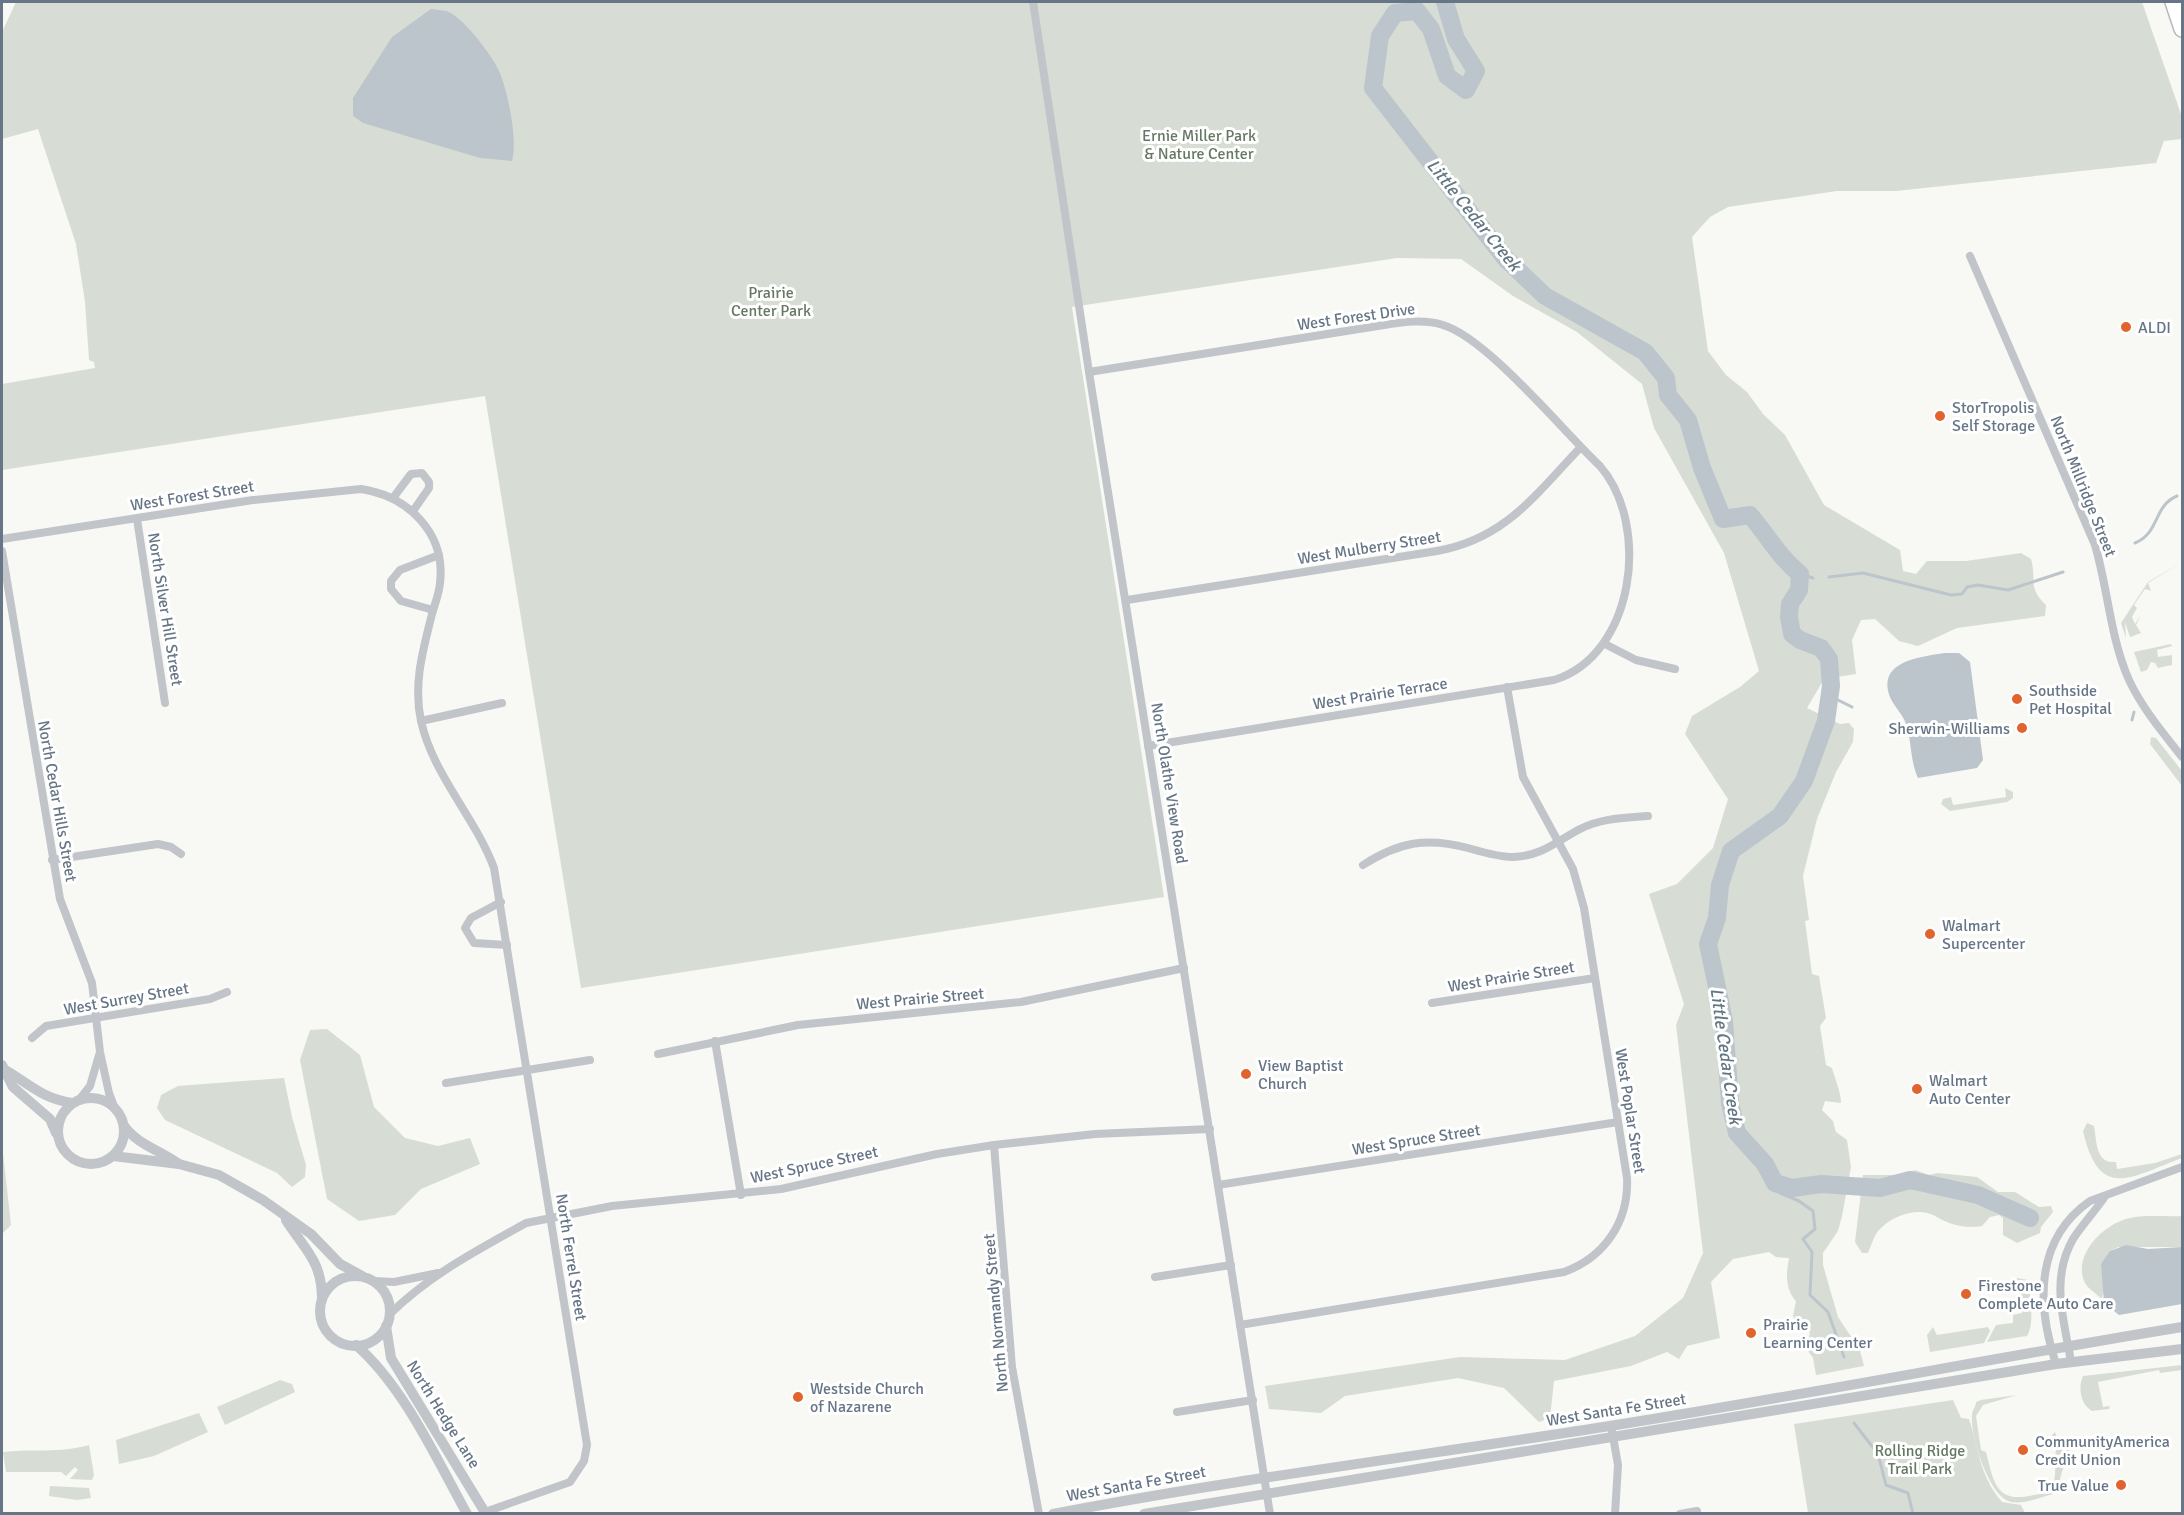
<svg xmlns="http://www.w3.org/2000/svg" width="2184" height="1515" font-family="Signika,sans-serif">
  <rect width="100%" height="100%" fill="#f8f8f5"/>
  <g fill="#d7ddd5">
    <path d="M16 2H2142L2182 117V139L2164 141 2156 163 1896 191H1837L1728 207 1710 217 1692 237 1708 351 1726 375 1747 392 1763 414 1785 435 1824 505 1900 550 1903 571 1916 574 1927 561H1966L2021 553 2031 559C2037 580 2027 587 2046 605L2045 616 1957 628 1918 646 1899 641 1875 619 1861 620 1852 640 1856 674 1824 679 1807 708 1840 724 1849 723 1854 729 1853 742 1836 772 1817 819 1803 876 1809 920 1805 921 1812 974 1819 976 1826 1018 1820 1026 1826 1065 1832 1068C1835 1079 1841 1092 1841 1103L1825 1101 1822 1110 1833 1121 1836 1132 1847 1140 1851 1167 1842 1216 1838 1231 1823 1253V1265L1838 1317 1852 1338 1851 1344 1859 1347 1864 1366 1816 1375 1813 1358 1806 1348 1810 1333 1805 1327 1799 1330 1793 1316 1796 1301C1785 1289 1786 1273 1789 1258L1776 1257 1769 1252 1733 1259 1711 1282 1720 1338 1687 1346 1679 1359 1667 1352 1631 1366 1554 1381 1550 1418 1539 1422 1504 1388 1458 1378 1345 1396 1321 1413 1269 1409 1265 1386 1460 1357 1565 1360 1635 1336 1683 1298 1703 1253 1676 1025 1684 1004 1649 894 1677 884 1713 848 1728 799 1685 734 1692 716 1740 687 1759 671 1724 553 1654 428 1642 384 1577 332 1513 296 1461 259 1397 258 1072 307 1164 897 581 988 485 396 2 470V384L95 368 94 362 89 360 85 302 76 244 38 129 2 139V32Z"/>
    <path d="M2182 562 2148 583 2151 591 2145 589 2134 605 2137 608 2132 617 2135 624 2141 615 2136 625 2141 633 2130 637 2125 622 2126 638 2121 623 2148 582Z"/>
    <path d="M2171 644 2172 646 2157 650 2158 657 2172 655V665L2158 668 2155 663 2151 662 2147 670 2141 672 2134 652Z"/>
    <path d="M2151 737 2156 738 2182 771V786L2150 744Z"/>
    <path d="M2005 788 2013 792V798L2007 802 1950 811 1941 804 1943 799 1951 797 1953 805 2006 797Z"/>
    <path d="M327 1029 360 1055 374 1107 405 1138 438 1146 470 1138 480 1164 421 1189 395 1215 359 1221 327 1199 300 1060 310 1030Z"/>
    <path d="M284 1078 292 1117 306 1165 305 1177 292 1187 277 1173 165 1120 157 1108 161 1095 178 1086Z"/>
    <path d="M2087 1123 2094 1126C2097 1141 2095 1164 2116 1162L2117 1169 2155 1163 2182 1154V1158C2131 1177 2099 1202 2083 1131Z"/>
    <path d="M2 1144 11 1225 2 1234Z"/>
    <path d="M1915 1170 1929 1175 1938 1173 1977 1177 1998 1192H2015L2039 1207 2051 1206 2053 1212 2041 1227 2040 1233 2017 1243 2003 1235V1218L1999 1215 1990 1217 1982 1226C1962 1229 1949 1224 1933 1215 1918 1207 1892 1216 1881 1228 1874 1234 1872 1244 1868 1253H1862L1855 1242 1863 1175H1899Z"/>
    <path d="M2182 1216V1247H2118L2110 1251 2102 1299C2097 1294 2089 1290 2085 1283 2072 1256 2102 1226 2126 1219 2143 1214 2165 1217 2182 1216Z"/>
    <path d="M2017 1278 2028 1280C2030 1295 2035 1323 2027 1336L1987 1342 1996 1325 2013 1323V1315L2022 1313 2021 1285 2013 1282Z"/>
    <path d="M1933 1327 1937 1335 1988 1327 1990 1331 1984 1343 1930 1352 1927 1335Z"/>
    <path d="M2182 1365V1370L2160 1373 2159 1370 2098 1382 2103 1407 2110 1406 2109 1409 2092 1411C2080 1404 2078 1387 2083 1376Z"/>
    <path d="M280 1380 292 1384 295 1392 225 1425 217 1407Z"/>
    <path d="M2017 1395 1983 1405 1976 1416 1981 1450 1986 1452C1994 1483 1996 1504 2034 1495 2042 1494 2050 1492 2053 1484 2058 1471 2052 1455 2058 1445L2052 1435 2055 1432 2057 1438H2069C2074 1455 2053 1478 2062 1492 2047 1494 2027 1505 2011 1502 1989 1497 1970 1436 1972 1415 1972 1410 1976 1407 1976 1402L1981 1400Z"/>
    <path d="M1953 1400 1961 1418 1969 1419C1979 1449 1979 1475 2002 1502L2021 1505 2025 1513H1808L1794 1424Z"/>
    <path d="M199 1413 208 1432 154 1456 119 1464 116 1440Z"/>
    <path d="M89 1445 94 1475 92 1480 70 1479 78 1470 75 1467 66 1476 61 1472H6L3 1452C35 1448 57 1454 89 1445Z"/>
    <path d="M50 1486 89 1488 91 1498 77 1500 49 1496Z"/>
  </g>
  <g fill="#bcc5cb">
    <path d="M431 9C436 10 444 10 449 12 465 20 492 55 499 71 508 91 518 141 512 161L480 158 363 123 353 116V98L392 37Z"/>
    <path d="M1944 653H1959L1970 662 1983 760 1977 768 1918 778C1910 761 1912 742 1906 724 1903 714 1894 707 1890 697 1876 661 1921 657 1944 653Z"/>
    <path d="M2126 1245 2148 1249 2182 1247V1304L2119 1315 2104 1303 2101 1264 2110 1251Z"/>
  </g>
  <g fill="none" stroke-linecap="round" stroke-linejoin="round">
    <g stroke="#bcc5cb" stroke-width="3">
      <path d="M2135 543C2160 533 2153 506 2177 496"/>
      <path d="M1800 574 1813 578"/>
      <path d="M1829 577 1863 573 1951 595 1962 594 1967 587 1978 585 2008 590 2063 572"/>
      <path d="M1830 696 1852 707"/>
      <path d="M2132 720 2134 712"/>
      <path d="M1775 1183 1780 1193 1799 1201 1813 1211 1815 1229 1803 1239 1812 1252 1810 1295 1828 1312 1844 1357"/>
      <path d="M1854 1423 1878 1454 1886 1485 1908 1493 1913 1514"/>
    </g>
    <path stroke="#bcc5cb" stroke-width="18" d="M1445 2 1456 39 1476 71 1466 90 1447 76 1431 29 1417 11 1395 13 1380 36 1373 88 1505 258 1545 296 1645 352 1666 378 1668 395 1688 420 1702 468 1723 519 1750 515C1768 536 1779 557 1800 574L1799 590 1790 604 1789 617 1792 634 1800 640 1821 648 1829 659 1831 686 1826 721 1804 781 1780 816 1731 851 1720 885 1717 918 1708 944 1724 1021 1730 1103 1737 1133 1765 1164 1775 1183 1792 1188 1821 1184 1880 1188 1910 1180 1978 1195 2030 1218"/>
    <g stroke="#b5b8bc" stroke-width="18">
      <path id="trunk" d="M2173 2 2182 29"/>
    </g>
    <g stroke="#c1c5c9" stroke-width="8">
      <path d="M1033 2 1089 372 1270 1514"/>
      <path d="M1970 256 2095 545C2108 589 2110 637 2129 680 2142 708 2163 733 2182 757"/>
      <path d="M1089 372 1384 325C1404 322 1424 319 1443 325 1487 338 1563 431 1600 466 1651 525 1635 655 1554 680L1148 746"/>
      <path d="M393 498 411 474 422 473 429 482V488L413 511"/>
      <path d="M137 519 165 703"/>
      <path d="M2 539 253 500 361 489C408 496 446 533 440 583 439 594 435 603 432 614 423 650 413 684 421 721 433 775 475 817 494 868L587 1445 584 1461 570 1482 485 1512"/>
      <path d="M2 551 60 899 92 983 100 1052 109 1093 115 1109"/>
      <path d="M1127 600 1437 551C1505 539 1535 495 1580 448"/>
      <path d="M433 610 401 601 391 589V581L400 570 439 555"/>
      <path d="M1605 644 1636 660 1675 669"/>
      <path d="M421 721 502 703"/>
      <path d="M52 860 158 844 171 847 181 854"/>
      <path d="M1363 865C1399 842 1426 837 1468 848 1482 852 1498 857 1513 857 1542 856 1557 841 1580 829 1602 818 1624 818 1648 816"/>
      <path d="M501 902 471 918 465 928 474 943 507 945"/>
      <path d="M1432 1003 1595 978"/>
      <path d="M32 1038 46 1026 210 999 227 992"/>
      <path d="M715 1041 741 1195"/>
      <path d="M658 1054 798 1025 1021 1002 1184 968"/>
      <path d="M446 1083 590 1060"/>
      <path d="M79 1100 90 1086 99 1055"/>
      <path d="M994 1145 1012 1367 1039 1514"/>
      <path d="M1218 1185 1618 1122"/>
      <path d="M1155 1277 1231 1265"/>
      <path d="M374 1281 394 1282 438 1273"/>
      <path d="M390 1314C429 1275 478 1250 526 1223L612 1206 781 1189 937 1154 994 1145 1095 1134 1210 1129"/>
      <path d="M1240 1325 1564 1272C1605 1257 1629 1221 1627 1178L1584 908 1573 869 1523 777 1507 687"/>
      <path d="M2071 1362C2064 1319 2050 1280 2073 1239 2082 1225 2094 1212 2104 1198"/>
      <path d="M2056 1364C2037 1306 2034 1240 2090 1201L2182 1167"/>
      <path d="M1177 1412 1253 1400"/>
      <path d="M1611 1425 1618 1465 1615 1514"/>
      <path d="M1680 1514 1697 1511"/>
    </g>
    <g stroke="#c1c5c9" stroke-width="10">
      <path d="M2 1065 13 1087 50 1119 56 1133"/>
      <path d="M7 1071C32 1086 42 1098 72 1103"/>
      <circle cx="91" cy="1131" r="33"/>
      <path d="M124 1126C138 1145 160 1150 179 1164"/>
      <path d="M113 1156 179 1164 219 1175 263 1200 311 1234 340 1264 362 1276"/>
      <path d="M286 1220C305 1250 322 1261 322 1299"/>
      <circle cx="355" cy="1311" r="35"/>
      <path d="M386 1326 391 1358 486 1514"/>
      <path d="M356 1345C404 1387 436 1458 467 1514"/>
      <path d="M1053 1514C1240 1478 1428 1455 1616 1425 1805 1395 1993 1358 2182 1327"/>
      <path d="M1144 1514 2056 1364 2182 1349"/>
    </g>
    <use href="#trunk" stroke="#fff" stroke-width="15"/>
  </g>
  <g fill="#e1632d" stroke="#fff" stroke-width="2">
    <circle cx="2126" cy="327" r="6"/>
    <circle cx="1940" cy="416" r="6"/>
    <circle cx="2017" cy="699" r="6"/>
    <circle cx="2022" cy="728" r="6"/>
    <circle cx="1930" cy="934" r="6"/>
    <circle cx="1246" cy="1074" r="6"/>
    <circle cx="1917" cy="1089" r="6"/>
    <circle cx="1966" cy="1294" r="6"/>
    <circle cx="1751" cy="1333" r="6"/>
    <circle cx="798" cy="1397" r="6"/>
    <circle cx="2023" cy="1450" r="6"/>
    <circle cx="2121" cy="1485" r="6"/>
  </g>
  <g text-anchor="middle" stroke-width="6" stroke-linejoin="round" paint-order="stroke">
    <g font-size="16" fill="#657862" stroke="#fff">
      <text x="1199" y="141">Ernie Miller Park<tspan x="1199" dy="18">&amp; Nature Center</tspan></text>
      <text x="771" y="298">Prairie<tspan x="771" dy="18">Center Park</tspan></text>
      <text x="1920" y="1456">Rolling Ridge<tspan x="1920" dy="18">Trail Park</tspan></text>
    </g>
    <g font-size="16" fill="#677686" stroke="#fff">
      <text transform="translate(1356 316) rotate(-8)" y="6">West Forest Drive</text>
      <text transform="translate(2084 486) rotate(68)" y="6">North Millridge Street</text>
      <text transform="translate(192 495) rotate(-9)" y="6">West Forest Street</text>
      <text transform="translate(1369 547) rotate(-9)" y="6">West Mulberry Street</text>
      <text transform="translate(166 609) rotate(81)" y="6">North Silver Hill Street</text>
      <text transform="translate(1380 693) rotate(-9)" y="6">West Prairie Terrace</text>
      <text transform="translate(1170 783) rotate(81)" y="6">North Olathe View Road</text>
      <text transform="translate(58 801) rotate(80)" y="6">North Cedar Hills Street</text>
      <text transform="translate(1511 976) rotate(-9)" y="6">West Prairie Street</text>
      <text transform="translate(126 998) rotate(-10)" y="6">West Surrey Street</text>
      <text transform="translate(920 998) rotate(-5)" y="6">West Prairie Street</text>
      <text transform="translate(1631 1111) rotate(81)" y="6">West Poplar Street</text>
      <text transform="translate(1416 1139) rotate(-9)" y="6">West Spruce Street</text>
      <text transform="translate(814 1164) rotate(-12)" y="6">West Spruce Street</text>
      <text transform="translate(572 1257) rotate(81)" y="6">North Ferrel Street</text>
      <text transform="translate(995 1313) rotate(-95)" y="6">North Normandy Street</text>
      <text transform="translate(1616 1409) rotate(-9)" y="6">West Santa Fe Street</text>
      <text transform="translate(444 1414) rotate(58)" y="6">North Hedge Lane</text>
      <text transform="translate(1136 1483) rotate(-10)" y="6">West Santa Fe Street</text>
    </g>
    <g font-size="16" fill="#677686" stroke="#fff" text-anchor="start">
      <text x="2138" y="333">ALDI</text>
      <text x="1952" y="413">StorTropolis<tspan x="1952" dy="18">Self Storage</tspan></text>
      <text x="2029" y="696">Southside<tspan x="2029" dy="18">Pet Hospital</tspan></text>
      <text x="2010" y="734" text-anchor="end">Sherwin-Williams</text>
      <text x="1942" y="931">Walmart<tspan x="1942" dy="18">Supercenter</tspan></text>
      <text x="1258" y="1071">View Baptist<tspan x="1258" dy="18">Church</tspan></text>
      <text x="1929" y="1086">Walmart<tspan x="1929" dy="18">Auto Center</tspan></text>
      <text x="1978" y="1291">Firestone<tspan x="1978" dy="18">Complete Auto Care</tspan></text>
      <text x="1763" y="1330">Prairie<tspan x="1763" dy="18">Learning Center</tspan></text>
      <text x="810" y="1394">Westside Church<tspan x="810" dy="18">of Nazarene</tspan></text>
      <text x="2035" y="1447">CommunityAmerica<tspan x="2035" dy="18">Credit Union</tspan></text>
      <text x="2109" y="1491" text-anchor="end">True Value</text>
    </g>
    <g font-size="18" font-style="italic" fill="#637782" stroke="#fff">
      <text transform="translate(1474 215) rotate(51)" y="6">Little Cedar Creek</text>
      <text transform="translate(1726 1056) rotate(82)" y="6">Little Cedar Creek</text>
    </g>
  </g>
  <rect width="2184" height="1515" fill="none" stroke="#677686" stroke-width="6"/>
</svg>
